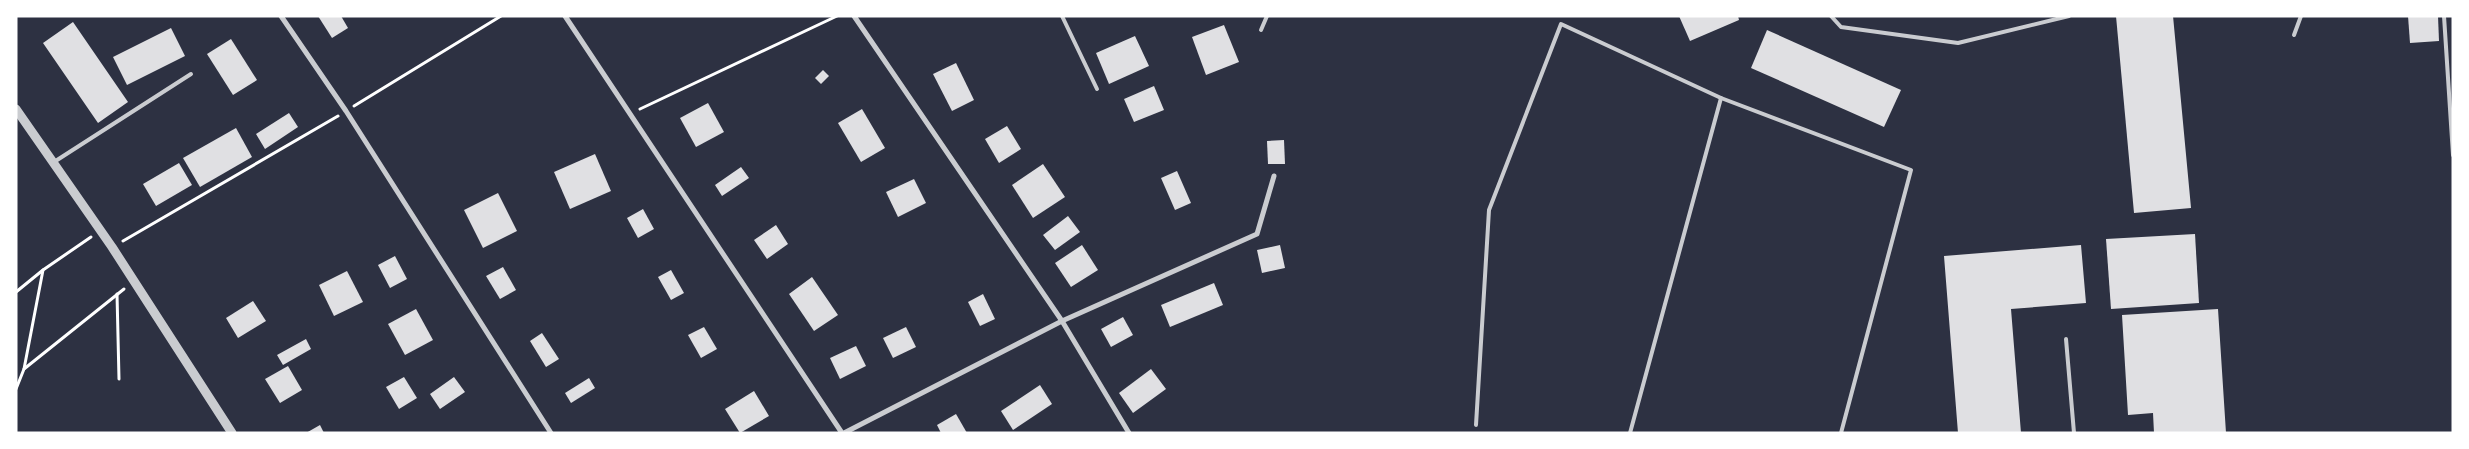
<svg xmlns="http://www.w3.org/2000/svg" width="2469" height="449" font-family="Rubik,sans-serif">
  <rect width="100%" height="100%" fill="#2d3142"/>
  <g fill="#e0e0e3">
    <path d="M318 16H341L348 28 332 38Z"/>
    <path d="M1679 16H1738L1739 20 1690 41Z"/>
    <path d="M2116 16H2173L2191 208 2134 213Z"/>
    <path d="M2408 16H2438L2439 41 2410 43Z"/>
    <path d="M73 22 128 102 98 123 43 43Z"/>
    <path d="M1224 25 1239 62 1206 75 1192 37Z"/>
    <path d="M171 28 185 56 127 85 113 57Z"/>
    <path d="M1767 30 1901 90 1884 127 1751 68Z"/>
    <path d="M1135 36 1149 66 1109 84 1096 53Z"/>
    <path d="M231 39 257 80 233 95 207 54Z"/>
    <path d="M956 63 974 100 952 111 933 74Z"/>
    <path d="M823 70 829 76 821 84 815 78Z"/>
    <path d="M1154 86 1164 110 1134 122 1124 99Z"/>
    <path d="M708 103 724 132 696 147 680 118Z"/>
    <path d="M862 109 885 148 861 162 838 123Z"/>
    <path d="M289 113 298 127 265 149 256 134Z"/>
    <path d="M1007 126 1021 149 999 163 985 139Z"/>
    <path d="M236 128 252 157 200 187 183 158Z"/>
    <path d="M1284 140 1285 164H1268L1267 141Z"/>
    <path d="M595 154 611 191 570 209 554 172Z"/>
    <path d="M179 163 192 185 156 206 143 184Z"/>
    <path d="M1043 164 1065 197 1033 218 1012 185Z"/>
    <path d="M741 167 749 178 722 196 715 185Z"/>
    <path d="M1177 171 1191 203 1175 210 1161 178Z"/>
    <path d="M914 179 926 203 898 217 886 192Z"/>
    <path d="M498 193 517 231 483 248 464 210Z"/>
    <path d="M643 209 654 229 638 238 627 218Z"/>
    <path d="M1068 216 1080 232 1055 250 1043 235Z"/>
    <path d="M776 225 788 244 767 259 754 240Z"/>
    <path d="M2195 234 2199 303 2111 309 2106 239Z"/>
    <path d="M1082 245 1098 270 1071 287 1055 263Z"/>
    <path d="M1280 245 1285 268 1262 273 1257 250Z"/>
    <path d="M2081 245 2086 303 2011 309 2021 433H1958L1944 256Z"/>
    <path d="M395 256 407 279 390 288 378 265Z"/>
    <path d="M503 267 516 290 500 299 486 276Z"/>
    <path d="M671 270 684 293 671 300 658 277Z"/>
    <path d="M347 271 363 302 334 316 319 285Z"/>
    <path d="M812 277 838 315 814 331 789 294Z"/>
    <path d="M1214 283 1223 305 1170 327 1161 305Z"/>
    <path d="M983 294 995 319 980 326 968 302Z"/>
    <path d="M253 301 266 321 238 338 226 318Z"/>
    <path d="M416 309 433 340 405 355 388 324Z"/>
    <path d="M2218 309 2226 433H2154L2153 413 2128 415 2122 315Z"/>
    <path d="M1123 317 1133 335 1111 347 1101 329Z"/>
    <path d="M704 327 717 349 701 358 688 335Z"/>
    <path d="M906 327 916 347 893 358 883 338Z"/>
    <path d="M542 333 559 359 546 367 530 341Z"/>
    <path d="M306 339 311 349 283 365 277 355Z"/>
    <path d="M856 346 866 366 840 379 830 358Z"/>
    <path d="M288 366 302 390 280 403 265 379Z"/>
    <path d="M1151 369 1166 389 1133 413 1119 393Z"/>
    <path d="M404 377 417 398 399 409 386 387Z"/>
    <path d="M454 377 465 392 440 409 430 394Z"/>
    <path d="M589 378 595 388 571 403 565 393Z"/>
    <path d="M1040 385 1052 404 1013 430 1001 411Z"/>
    <path d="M754 391 769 416 740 433 725 409Z"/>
    <path d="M956 414 967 433H941L937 425Z"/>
    <path d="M320 425 324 433H306Z"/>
  </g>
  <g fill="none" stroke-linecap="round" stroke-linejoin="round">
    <g stroke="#fff" stroke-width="3">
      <path d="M354 106 501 16"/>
      <path d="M640 109 837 16"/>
      <path d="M123 241 338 116"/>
      <path d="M16 292 43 270"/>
      <path d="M117 294 119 379"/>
      <path d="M24 369 43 270 91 237"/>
      <path d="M16 389 24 369 124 289"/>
    </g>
    <g stroke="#caccd0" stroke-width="4">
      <path d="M1062 16 1097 89"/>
      <path d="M1831 16 1841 27 1958 43 2069 16"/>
      <path d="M2444 16 2453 155"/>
      <path d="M1261 30 1267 16"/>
      <path d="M2294 35 2301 16"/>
      <path d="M54 162 191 74"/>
      <path d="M2066 339 2074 433"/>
      <path d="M1476 425 1489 210 1561 24 1721 98 1911 170 1841 433"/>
      <path d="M1630 433 1721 98"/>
    </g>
    <g stroke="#caccd0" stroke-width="5">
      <path d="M281 16 346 111 551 433"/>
      <path d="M565 16 842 433"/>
      <path d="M854 16 1062 321 1129 433"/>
      <path d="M844 433 1062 321 1257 234 1274 176"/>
    </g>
    <path stroke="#caccd0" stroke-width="9" d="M16 109 112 247 232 433"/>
  </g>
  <rect width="2469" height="449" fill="none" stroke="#ffffff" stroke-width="35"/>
</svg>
